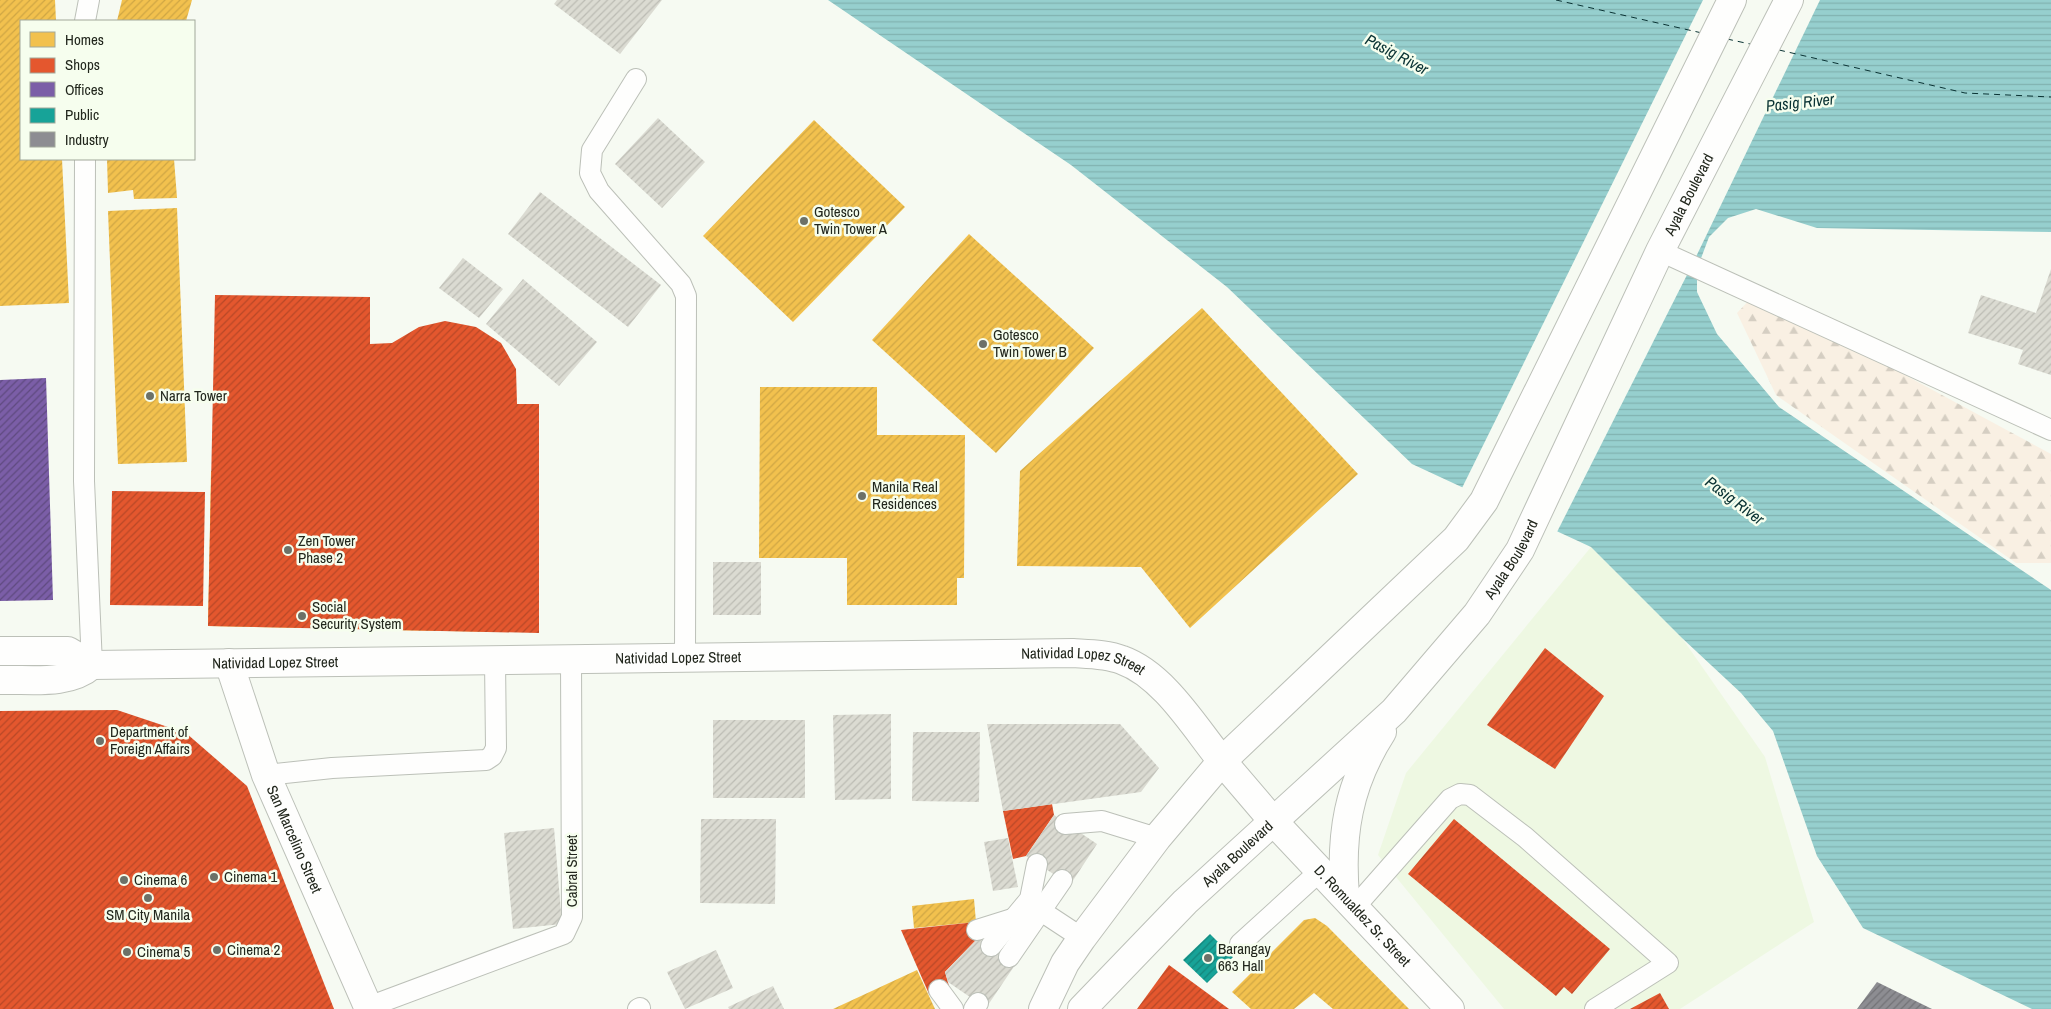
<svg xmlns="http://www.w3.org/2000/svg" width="2051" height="1009" font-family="'Archivo Narrow',sans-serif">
  <defs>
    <pattern id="forest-firs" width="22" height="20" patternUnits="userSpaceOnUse" patternTransform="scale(1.25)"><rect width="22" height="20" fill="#f9f0e3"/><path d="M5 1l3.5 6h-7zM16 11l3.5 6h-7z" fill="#d5cec2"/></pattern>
    <pattern id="water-rules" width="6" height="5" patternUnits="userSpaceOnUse" patternTransform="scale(1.25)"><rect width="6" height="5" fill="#96cfce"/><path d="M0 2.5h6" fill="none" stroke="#81b2b0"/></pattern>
    <pattern id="homes-hatch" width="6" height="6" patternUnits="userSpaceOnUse" patternTransform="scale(1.25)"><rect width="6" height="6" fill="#f2c14e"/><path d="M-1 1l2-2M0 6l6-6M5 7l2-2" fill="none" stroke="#cfa644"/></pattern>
    <pattern id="shops-hatch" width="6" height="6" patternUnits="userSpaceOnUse" patternTransform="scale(1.25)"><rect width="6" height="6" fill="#e4572e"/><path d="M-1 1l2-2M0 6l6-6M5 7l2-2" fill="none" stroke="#b84827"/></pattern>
    <pattern id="offices-hatch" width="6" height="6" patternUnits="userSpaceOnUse" patternTransform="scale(1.25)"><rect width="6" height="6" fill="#7b5ea7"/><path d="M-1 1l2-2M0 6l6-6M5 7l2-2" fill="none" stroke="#5f4a80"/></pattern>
    <pattern id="public-hatch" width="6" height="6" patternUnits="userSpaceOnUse" patternTransform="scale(1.25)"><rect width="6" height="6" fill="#17a398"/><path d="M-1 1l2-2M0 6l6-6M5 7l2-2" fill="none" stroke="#14857b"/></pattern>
    <pattern id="industry-hatch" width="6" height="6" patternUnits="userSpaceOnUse" patternTransform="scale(1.25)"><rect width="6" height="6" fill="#8d8d92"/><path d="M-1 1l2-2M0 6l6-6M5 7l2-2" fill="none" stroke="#737377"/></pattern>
    <pattern id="building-hatch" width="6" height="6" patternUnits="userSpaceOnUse" patternTransform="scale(1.25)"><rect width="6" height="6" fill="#dbdbd2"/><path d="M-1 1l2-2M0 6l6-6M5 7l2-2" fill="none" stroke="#bcbcb4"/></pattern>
  </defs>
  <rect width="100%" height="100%" fill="#f6faf2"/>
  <path fill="#eef8e2" d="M1591 547 1682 638 1765 757 1814 922 1680 1009H1504L1378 855 1406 773Z"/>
  <path fill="url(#forest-firs)" d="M1755 294 2051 454V563H2016L1776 395 1737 313Z"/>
  <path fill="url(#water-rules)" d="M828 0H2051V232L1817 228 1756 209 1728 218 1709 237 1697 269V292L1717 334 1779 407 2051 590V1009H2032L1863 928 1817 856 1773 731 1741 693 1682 638 1591 547 1412 464 1227 287 1071 165Z"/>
  <path fill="#f6faf2" d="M1703 0H1820L1692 265 1556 534 1461 490Z"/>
  <g fill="url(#homes-hatch)">
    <path d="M0 0H55L56 21H21V159H62L69 303 0 306Z"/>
    <path d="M122 0H192L186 21H117Z"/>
    <path d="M814 120 905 207 793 322 703 236Z"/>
    <path d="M107 159H174L177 198 134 199 133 190 108 193Z"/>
    <path d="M177 208 187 462 118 464 108 211Z"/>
    <path d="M969 234 1094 348 996 453 872 340Z"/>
    <path d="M1202 308 1358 474 1190 628 1141 567 1017 566 1020 471Z"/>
    <path d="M760 387H877V435H965L964 578H957V605H847V558H759Z"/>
    <path d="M211 471 368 474 365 629 208 626Z"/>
    <path d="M420 500 516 501 515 632 382 630 383 535 420 536Z"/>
    <path d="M974 899 976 922 914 928 912 906Z"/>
    <path d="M1315 918 1327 926 1409 1009H1333L1314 993 1294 1009H1251L1232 992 1304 920Z"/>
    <path d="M917 970 935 1009H833Z"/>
  </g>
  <g fill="url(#shops-hatch)">
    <path d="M215 295 370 297V344L392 343 419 327 445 321 476 327 501 343 516 369 517 404H539V633L208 626Z"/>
    <path d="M112 491 205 492 203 606 110 605Z"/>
    <path d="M1545 648 1604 696 1555 769 1487 725Z"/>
    <path d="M117 710 186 733 247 786 334 1009H0V711Z"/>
    <path d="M1052 804 1054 815 1026 856 1013 859 1003 811Z"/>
    <path d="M1454 819 1610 949 1572 994 1564 987 1556 996 1408 874Z"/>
    <path d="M976 922 978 938 945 972 949 986 929 994 901 930Z"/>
    <path d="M1169 965 1229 1009H1137Z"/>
    <path d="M1660 993 1669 1009H1630Z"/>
  </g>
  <path fill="url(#offices-hatch)" d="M46 378 53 600 0 601V380Z"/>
  <path fill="url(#public-hatch)" d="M1210 934 1233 957 1207 983 1183 960Z"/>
  <path fill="url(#industry-hatch)" d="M1877 982 1932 1009H1857Z"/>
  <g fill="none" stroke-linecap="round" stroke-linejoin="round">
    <g stroke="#093233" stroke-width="1" stroke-dasharray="6 5" stroke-linecap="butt">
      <path d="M1556 0 1702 33"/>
      <path d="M1727 39 1750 44"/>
      <path d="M1779 50 1965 93 2051 97"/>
    </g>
  </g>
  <g fill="url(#building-hatch)">
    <path d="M557 0H662L620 54 554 4Z"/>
    <path d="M658 118 705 162 662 208 615 164Z"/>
    <path d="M540 192 661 285 628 327 508 234Z"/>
    <path d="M463 258 503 289 479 318 439 288Z"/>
    <path d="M2051 269V375L2018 364 2023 350 1968 333 1981 295 2036 313Z"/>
    <path d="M523 279 597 342 559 386 486 324Z"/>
    <rect x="713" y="562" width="48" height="53"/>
    <path d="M891 714V799L835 800 833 715Z"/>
    <rect x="713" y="720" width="92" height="78"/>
    <path d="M987 724H1120L1159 768 1141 792 1003 811Z"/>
    <path d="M913 732H980L979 802 912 801Z"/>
    <path d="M1054 815 1097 844 1070 885 1026 856Z"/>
    <path d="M701 819H776L775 904 700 903Z"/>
    <path d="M554 828 562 924 513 929 504 833Z"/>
    <path d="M1008 838 1018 887 993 891 984 842Z"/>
    <path d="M978 938 1017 962 986 1008 948 982 945 972Z"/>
    <path d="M716 950 733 988 685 1009 667 972Z"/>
    <path d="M773 986 784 1009H729L728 1007Z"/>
  </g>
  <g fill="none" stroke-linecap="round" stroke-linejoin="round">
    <g stroke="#bcc0b8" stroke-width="22">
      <g id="service">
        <path d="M85 21 89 0"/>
        <path d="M636 79 592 150 590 173 599 191 681 284 686 296 685 656"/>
        <path d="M85 159 84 481 92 665"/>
        <path d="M1660 251 2051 430"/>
        <path d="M266 775 332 768 486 760 492 756 496 748 495 660"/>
        <path d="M1065 824 1102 821 1157 838"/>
        <path d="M1032 900 1041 911 1082 938"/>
        <path d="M1354 908 1450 799 1460 794 1470 795 1525 837 1668 963 1595 1009"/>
        <path d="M977 930 1012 919"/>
        <path d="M1240 944 1320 871"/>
        <path d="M991 946 1030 899 1037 864"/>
        <path d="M1009 957 1062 880"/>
        <path d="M939 990 953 1009"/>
        <path d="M368 1007 564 934 572 917 571 658"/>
        <path d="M638 1009 640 1008"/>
        <path d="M974 1009 978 1003"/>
      </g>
    </g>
    <g stroke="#bcc0b8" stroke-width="30">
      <g id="tertiary">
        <path id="s1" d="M0 651H68L92 665 1073 653C1089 654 1107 654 1122 660 1164 675 1195 728 1222 761"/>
        <path id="s2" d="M229 663 266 775 369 1009"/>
        <path d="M0 680C30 679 68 686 92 665"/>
      </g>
    </g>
    <g stroke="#bcc0b8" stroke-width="30">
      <g id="secondary">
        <path id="s3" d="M1222 761 1274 822 1450 1009"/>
        <path d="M1345 896C1340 835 1348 785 1382 732"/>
        <path d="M1043 1009 1065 963 1082 938 1157 838 1222 761 1456 539 1484 501 1732 0"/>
        <path id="s4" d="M1082 1009 1185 902 1394 711 1477 614 1520 550 1660 251 1789 0"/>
      </g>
    </g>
    <use href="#service" stroke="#fefefd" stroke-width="20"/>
    <use href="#tertiary" stroke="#fefefd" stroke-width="28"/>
    <use href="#secondary" stroke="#fefefd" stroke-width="28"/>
  </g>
  <g fill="#6c7168" stroke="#f6feee" stroke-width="2">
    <circle cx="804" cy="221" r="5"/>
    <circle cx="983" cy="344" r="5"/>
    <circle cx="150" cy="396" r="5"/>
    <circle cx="862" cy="496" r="5"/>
    <circle cx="288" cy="550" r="5"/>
    <circle cx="302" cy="616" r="5"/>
    <circle cx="100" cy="741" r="5"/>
    <circle cx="214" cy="877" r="5"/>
    <circle cx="124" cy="880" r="5"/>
    <circle cx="148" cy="898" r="5"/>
    <circle cx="217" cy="950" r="5"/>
    <circle cx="127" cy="952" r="5"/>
    <circle cx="1208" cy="958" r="5"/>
  </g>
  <g text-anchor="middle" stroke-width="5" stroke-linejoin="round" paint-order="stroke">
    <g font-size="15" fill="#22271d" stroke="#f6feee">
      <text dy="5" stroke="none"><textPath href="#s4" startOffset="1030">Ayala Boulevard</textPath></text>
      <text dy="5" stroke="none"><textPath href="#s4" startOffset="624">Ayala Boulevard</textPath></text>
      <text dy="5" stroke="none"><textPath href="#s1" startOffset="682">Natividad Lopez Street</textPath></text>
      <text dy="5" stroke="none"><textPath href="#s1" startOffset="279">Natividad Lopez Street</textPath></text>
      <text dy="5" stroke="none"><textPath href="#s1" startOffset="1088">Natividad Lopez Street</textPath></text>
      <text dy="5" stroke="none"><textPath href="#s2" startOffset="188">San Marcelino Street</textPath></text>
      <text dy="5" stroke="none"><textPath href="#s4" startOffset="220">Ayala Boulevard</textPath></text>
      <text transform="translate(572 871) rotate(-90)" y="5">Cabral Street</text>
      <text dy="5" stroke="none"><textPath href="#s3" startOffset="209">D. Romualdez Sr. Street</textPath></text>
    </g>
    <g font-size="15" fill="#22271d" stroke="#f6feee" text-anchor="start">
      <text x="814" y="217">Gotesco<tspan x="814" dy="17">Twin Tower A</tspan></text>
      <text x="993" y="340">Gotesco<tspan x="993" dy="17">Twin Tower B</tspan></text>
      <text x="160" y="401">Narra Tower</text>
      <text x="872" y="492">Manila Real<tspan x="872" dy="17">Residences</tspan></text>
      <text x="298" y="546">Zen Tower<tspan x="298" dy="17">Phase 2</tspan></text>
      <text x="312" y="612">Social<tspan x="312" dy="17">Security System</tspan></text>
      <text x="110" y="737">Department of<tspan x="110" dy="17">Foreign Affairs</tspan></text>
      <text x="224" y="882">Cinema 1</text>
      <text x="134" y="885">Cinema 6</text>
      <text x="148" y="920" text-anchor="middle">SM City Manila</text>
      <text x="1218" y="954">Barangay<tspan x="1218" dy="17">663 Hall</tspan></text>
      <text x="227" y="955">Cinema 2</text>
      <text x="137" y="957">Cinema 5</text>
    </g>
    <g font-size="16" font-style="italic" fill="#093233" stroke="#f6feee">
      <text transform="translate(1397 54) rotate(28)" y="6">Pasig River</text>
      <text transform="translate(1800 102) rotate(-6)" y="6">Pasig River</text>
      <text transform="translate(1735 500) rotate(37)" y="6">Pasig River</text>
    </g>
  </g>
  <rect x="20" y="20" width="175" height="140" fill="#f6feee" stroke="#a1a89a"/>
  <rect x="30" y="32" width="25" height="15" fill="#f2c14e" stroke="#a1a89a"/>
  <text x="65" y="45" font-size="15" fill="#22271d">Homes</text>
  <rect x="30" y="58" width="25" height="15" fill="#e4572e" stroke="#a1a89a"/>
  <text x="65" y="70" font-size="15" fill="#22271d">Shops</text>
  <rect x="30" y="82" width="25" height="15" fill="#7b5ea7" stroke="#a1a89a"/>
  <text x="65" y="95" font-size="15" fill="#22271d">Offices</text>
  <rect x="30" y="108" width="25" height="15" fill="#17a398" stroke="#a1a89a"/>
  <text x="65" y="120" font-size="15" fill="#22271d">Public</text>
  <rect x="30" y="132" width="25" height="15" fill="#8d8d92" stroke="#a1a89a"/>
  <text x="65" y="145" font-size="15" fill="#22271d">Industry</text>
</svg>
